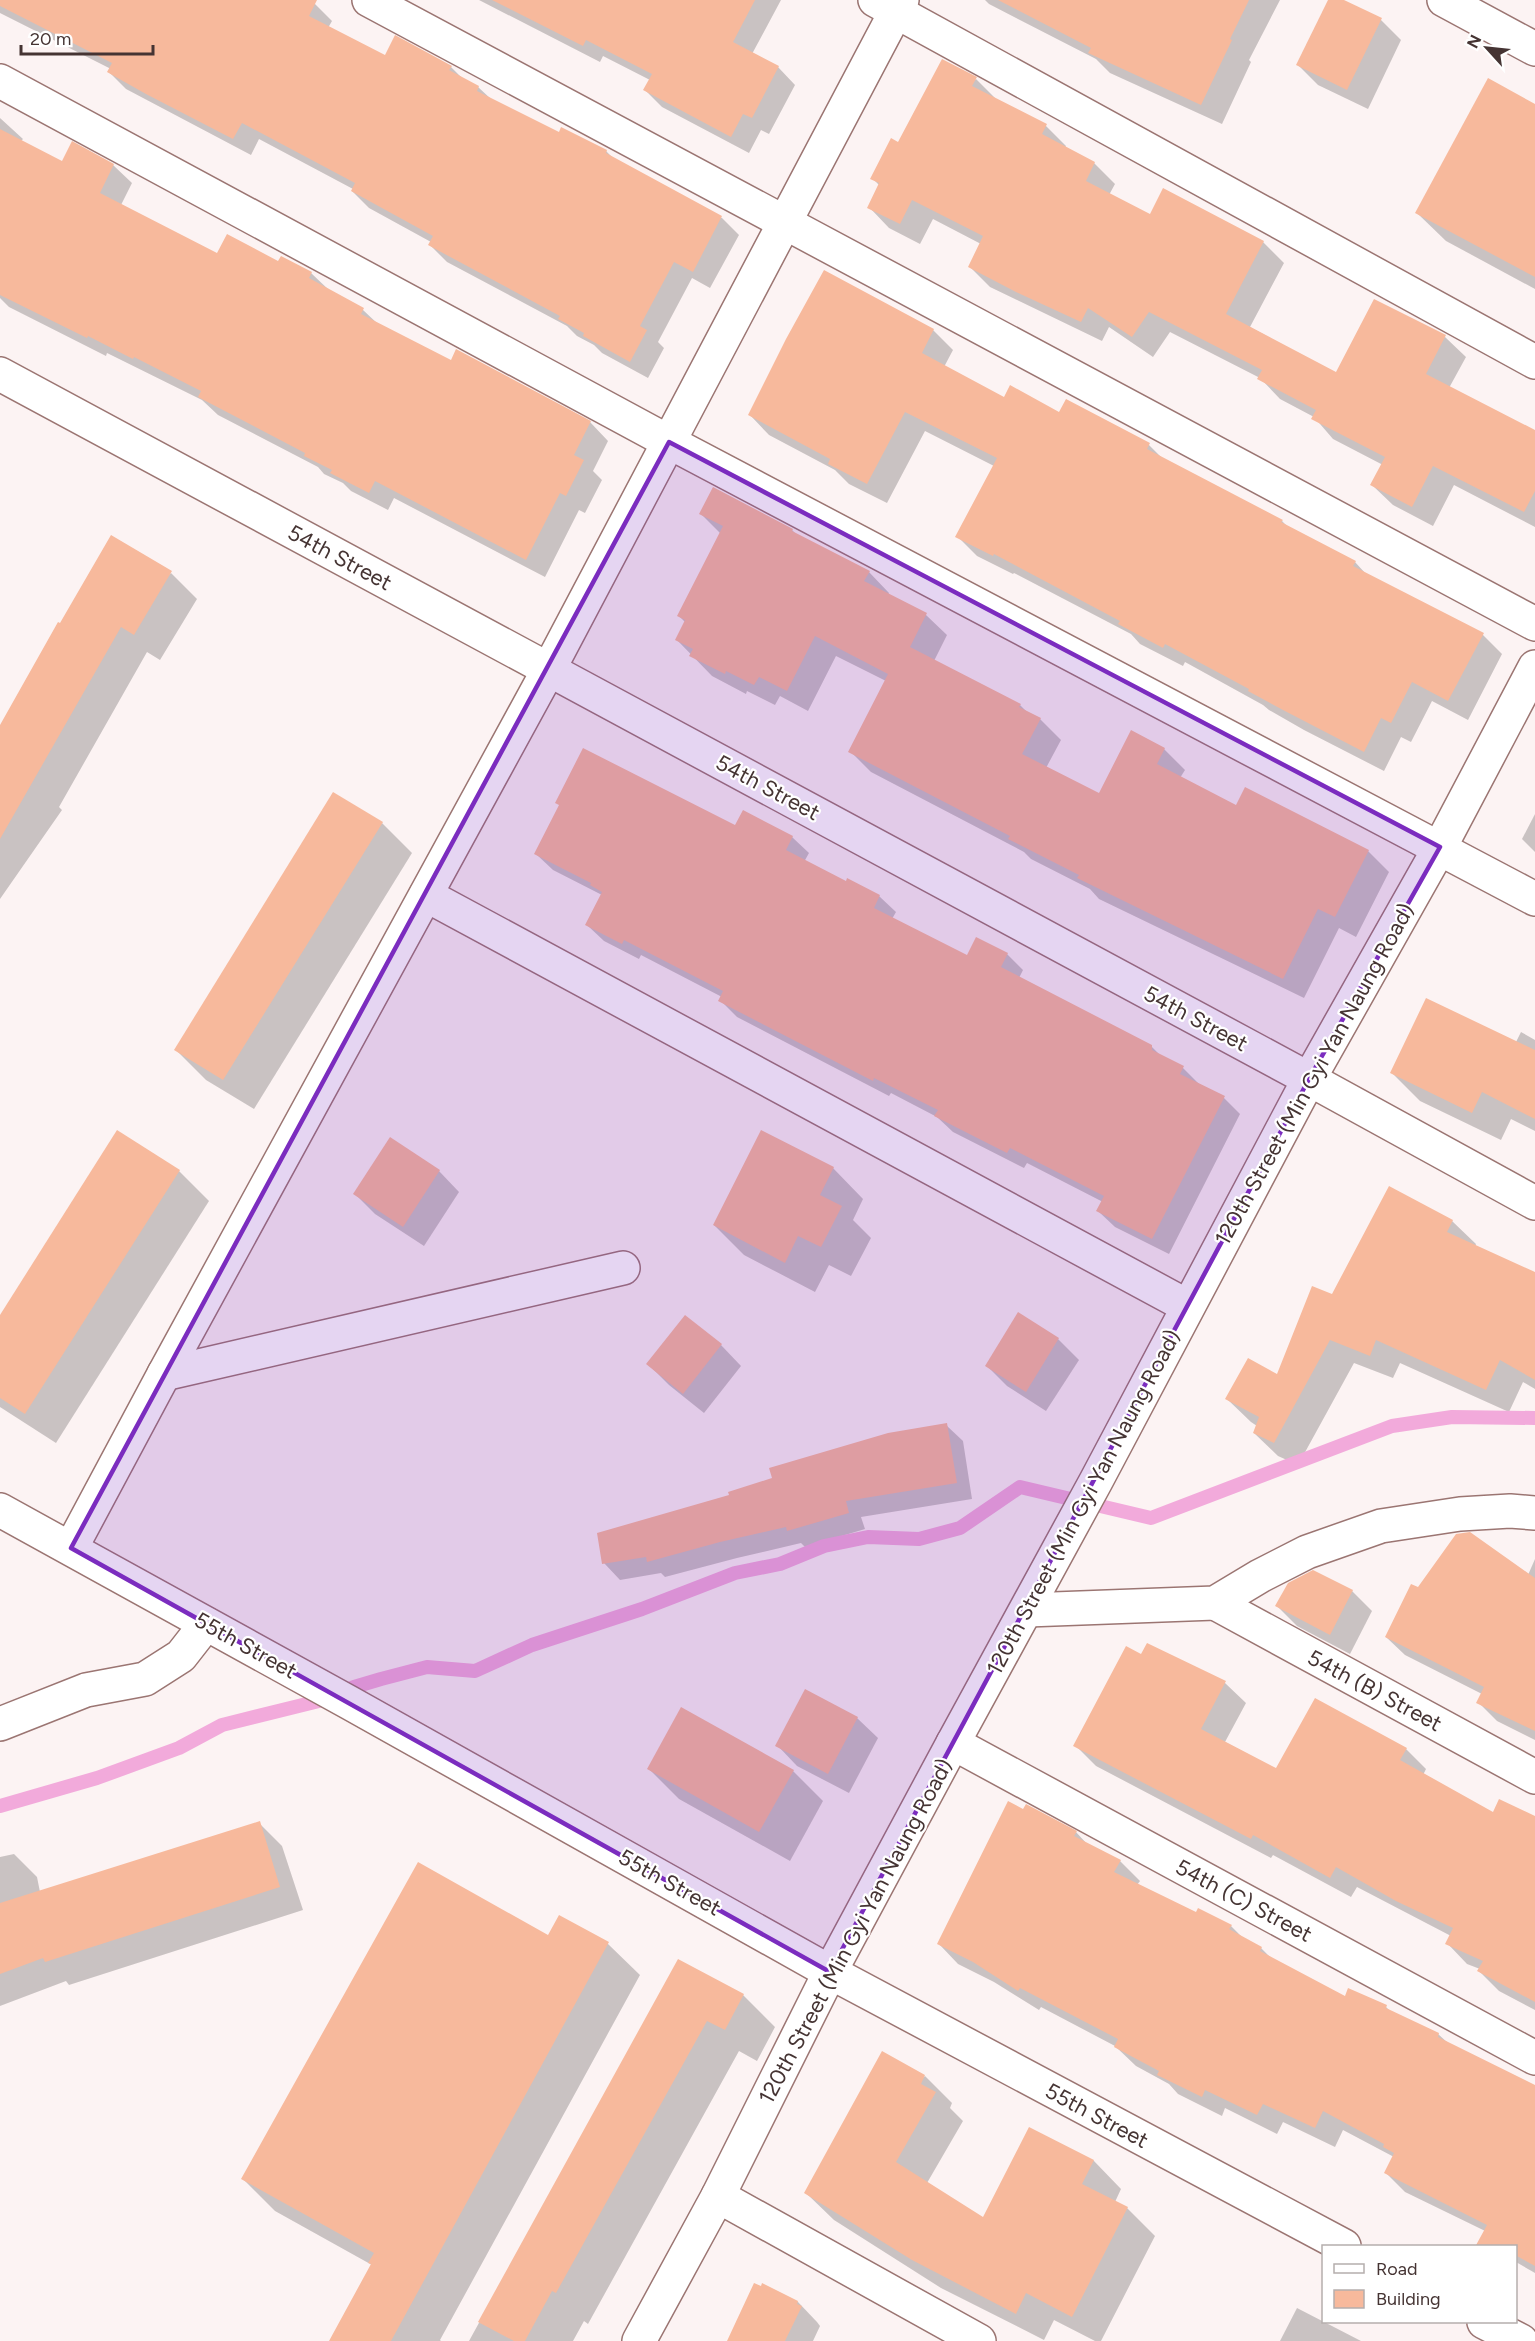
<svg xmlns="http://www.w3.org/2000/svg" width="1535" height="2341" font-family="Figtree,sans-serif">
  <rect width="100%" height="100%" fill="#fcf3f3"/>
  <g fill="#0003">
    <path d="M0 0H308L315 4 332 21 328 28 386 57 451 67 463 79 478 87 491 99 559 134 606 151 615 160 722 218 739 235 710 288 692 278 658 342 664 348 648 378 602 353 594 345 577 336 567 326 447 262 430 245 431 242 369 208 352 191 353 189 259 139 251 155 126 89 109 72 111 69 0 13Z"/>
    <path d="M479 0H781L752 54 778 67 795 85 769 134 761 130 749 153 662 107 645 90 650 80 603 56 600 62Z"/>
    <path d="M985 0H1280L1249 60 1251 62 1222 124 1110 73 1096 59 989 4Z"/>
    <path d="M1329 0H1340L1381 20 1401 40 1368 109 1318 85 1298 65Z"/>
    <path d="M976 79 996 99 1046 126 1066 146 1065 148 1094 163 1115 184 1109 195 1150 216 1263 242 1284 263 1250 327 1336 374 1445 337 1466 357 1449 388 1535 432V527L1454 485 1433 526 1393 505 1372 485 1383 465 1333 439 1314 417 1280 399 1260 378 1170 332 1153 357 1109 327 1102 341 990 287 970 267 981 244 933 219 920 244 889 228 869 207 880 186 872 178 899 144Z"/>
    <path d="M1535 106V289L1446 241 1417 213Z"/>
    <path d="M0 118 23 139 21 141 63 163 113 165 132 183 121 205 218 255 279 263 311 273 330 291 363 310 379 325 451 362 590 422 608 441 593 471 602 480 585 513 579 510 545 577 394 498 388 510 351 491 343 483 324 474 318 467 218 415 202 400 107 353 106 356 9 307 0 298Z"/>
    <path d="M824 272 933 330 953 350 944 367 1004 399 1060 414 1149 445 1163 459 1282 521 1289 528 1355 562 1366 574 1483 635 1502 654 1468 720 1432 701 1411 742 1401 737 1384 771 1304 730 1269 710 1263 705 1185 662 1183 666 1140 644 1131 634 1014 573 1013 574 977 556 957 536 994 466 925 431 887 503 849 484 835 470 769 435 750 415Z"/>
    <path d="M701 514 792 530 799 537 869 572 889 593 888 595 926 615 947 635 934 661 1020 705 1028 713 1040 719 1061 740 1046 768 1100 795 1164 749 1185 770 1180 778 1236 807 1368 851 1389 872 1356 937 1339 928 1304 998 1099 899 1090 889 1031 859 1024 852 871 772 850 751 886 681 836 656 808 711 780 696 775 705 747 691 746 694 712 676 677 640 686 623 679 616 721 534Z"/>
    <path d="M171 573 197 599 160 660 147 652 59 807 62 810 0 899V728Z"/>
    <path d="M1535 814V852L1522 839Z"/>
    <path d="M382 823 412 853 254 1109 206 1080 176 1050Z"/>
    <path d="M736 827 792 837 809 853 804 862 846 883 879 896 896 912 892 919 968 957 1007 954 1023 970 1019 978 1151 1046 1162 1057 1183 1068 1199 1084 1224 1098 1240 1114 1169 1254 1115 1227 1098 1211 1103 1202 1027 1163 1024 1168 953 1132 937 1117 891 1093 889 1096 737 1017 720 1000 722 997 641 955 639 959 604 941 587 925 602 895 553 870 536 854Z"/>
    <path d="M1521 1032 1535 1040V1131L1511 1119 1501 1140 1420 1101 1392 1073 1516 1042Z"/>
    <path d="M762 1132 833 1168 863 1199 853 1220 871 1238 851 1276 829 1265 815 1292 744 1255 714 1225Z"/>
    <path d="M179 1171 209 1201 56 1443 0 1407V1318Z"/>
    <path d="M439 1171 459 1192 424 1246 375 1214 355 1194Z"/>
    <path d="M1452 1221 1476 1244 1475 1247 1535 1274V1389L1523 1382 1509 1412 1400 1363 1393 1378 1354 1363 1298 1465 1278 1456 1254 1433 1257 1426 1251 1422 1227 1399 1277 1376 1333 1296Z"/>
    <path d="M1019 1314 1058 1339 1079 1360 1046 1411 1007 1386 987 1366Z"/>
    <path d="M721 1345 741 1366 704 1413 669 1385 648 1364Z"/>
    <path d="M946 1425 963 1441 972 1499 861 1517 865 1529 805 1547 801 1543 737 1558 665 1577 661 1573 620 1580 604 1563 731 1496 774 1479Z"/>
    <path d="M1535 1559V1740L1497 1721 1478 1702 1482 1694 1405 1655 1386 1637 1418 1589 1528 1575Z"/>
    <path d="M1352 1591 1372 1611 1350 1654 1297 1626 1277 1606Z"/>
    <path d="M1148 1645 1225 1683 1246 1703 1225 1742 1277 1770 1406 1749 1426 1769 1423 1775 1494 1814 1535 1818V2010L1499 1991 1479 1971 1480 1969 1467 1964 1447 1943 1451 1936 1357 1887 1351 1897 1273 1855 1271 1858 1096 1766 1075 1745 1142 1656Z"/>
    <path d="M857 1718 878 1738 849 1793 797 1766 777 1745Z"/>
    <path d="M649 1769 793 1771 823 1801 790 1861 679 1799Z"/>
    <path d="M259 1823 282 1846 303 1910 69 1985 66 1981 0 2006V1857L14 1854 37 1877 40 1892Z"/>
    <path d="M1076 1832 1087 1844 1120 1861 1140 1881 1137 1885 1197 1914 1231 1926 1244 1939 1261 1948 1272 1959 1346 1998 1349 1990 1386 2007 1392 2013 1438 2034 1448 2043 1535 2086V2273L1516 2262V2246L1405 2192 1385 2172 1394 2157 1343 2130 1335 2147 1283 2122 1277 2134 1225 2108 1222 2116 1178 2094 1169 2084 1136 2066 1115 2046 1041 2007 1039 2010 994 1982 958 1964 939 1944Z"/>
    <path d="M548 1937 608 1944 640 1975 440 2340 441 2341H331L372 2265 275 2211 243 2179Z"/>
    <path d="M678 1961 743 1995 775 2027 757 2061 739 2051 588 2324 584 2321 573 2341H469Z"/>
    <path d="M925 2076 952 2103 950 2108 963 2121 927 2183 984 2219 1030 2129 1094 2161 1121 2189 1115 2202 1127 2208 1155 2236 1101 2341H1095L1054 2320 1044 2340 941 2288 834 2220 806 2193Z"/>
    <path d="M763 2285 798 2302 817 2322 820 2326 813 2341H729Z"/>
    <path d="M1297 2308 1361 2341H1280Z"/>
  </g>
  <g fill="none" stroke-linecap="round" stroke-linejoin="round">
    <path stroke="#f2aadb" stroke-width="14" d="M0 1806 97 1778 179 1748 222 1725 327 1699 354 1687 381 1679 427 1667 475 1671 532 1645 642 1609 735 1573 780 1564 824 1546 868 1537 919 1539 960 1528 1020 1487 1151 1518 1392 1426 1452 1417 1535 1418"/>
  </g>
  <g fill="#f7b99c">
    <path d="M0 0H317L309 16 385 55 395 35 452 66 449 70 479 86 477 91 559 132 561 127 607 150 606 153 722 216 693 272 674 262 640 326 647 330 630 362 583 336 584 333 558 319 560 316 428 245 433 236 351 191 355 183 242 123 233 139 146 94 107 72 112 63 0 6Z"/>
    <path d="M492 0H755L733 42 779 66 752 118 743 114 731 137 643 90 652 74 586 40 583 46Z"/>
    <path d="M998 0H1249L1230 39 1232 40 1201 105 1088 53 1091 48Z"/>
    <path d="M1328 0H1344L1382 18 1347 90 1296 65Z"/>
    <path d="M942 59 977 77 972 86 1047 124 1042 134 1095 162 1086 181 1150 214 1163 188 1264 241 1226 314 1336 372 1374 299 1446 335 1426 374 1535 430V491L1524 512 1433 466 1412 507 1370 485 1385 457 1311 419 1316 410 1257 379 1262 370 1149 312 1132 337 1088 308 1081 322 1016 292 968 267 983 236 912 200 900 224 867 208 879 183 870 179 891 138 898 142Z"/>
    <path d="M1488 78 1535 104V277L1415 213Z"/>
    <path d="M0 129 62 161 72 141 114 164 100 193 217 253 227 234 278 261 281 256 312 272 309 278 364 308 361 314 451 360 456 349 591 421 574 455 584 460 566 496 560 493 526 560 375 481 369 493 330 473 332 470 304 456 305 453 198 397 201 391 134 357 133 359 88 336 87 338 0 295Z"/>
    <path d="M824 270 934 329 922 353 1004 397 1010 385 1059 412 1066 399 1150 443 1147 449 1283 520 1281 522 1356 561 1353 566 1484 633 1448 701 1412 682 1391 723 1381 718 1364 752 1283 710 1248 691 1249 689 1165 644 1163 648 1118 624 1120 621 994 554 993 556 955 537 997 458 905 412 867 484 828 464 830 459 748 415 786 339Z"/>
    <path d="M713 487 793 529 792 531 870 571 864 581 927 613 910 647 1021 704 1019 707 1041 718 1022 754 1099 793 1131 730 1165 748 1157 764 1236 805 1245 787 1369 850 1335 917 1318 909 1283 979 1077 878 1079 875 1008 839 1010 836 848 752 888 674 815 636 787 691 759 677 754 685 726 671 725 674 689 656 693 649 675 640 685 620 677 616 723 526 699 514Z"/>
    <path d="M111 535 172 571 134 635 121 627 0 839V725L58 622 60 623Z"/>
    <path d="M583 748 735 825 743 810 793 836 786 850 846 881 847 878 880 895 874 908 967 955 976 937 1008 953 1001 967 1152 1045V1050L1184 1066 1180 1074 1225 1096 1152 1239 1096 1211 1104 1196 1010 1148 1007 1153 934 1116 938 1110 874 1078 873 1081 718 1001 723 991 624 940 622 944 585 925 602 892 590 885 591 883 534 854 559 805 555 803Z"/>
    <path d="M333 792 383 822 223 1080 174 1050Z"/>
    <path d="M1426 998 1535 1050V1119L1482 1092 1472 1113 1390 1073Z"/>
    <path d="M117 1130 180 1170 25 1414 0 1398V1315Z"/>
    <path d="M761 1130 834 1167 820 1195 842 1206 821 1247 798 1236 785 1263 713 1225Z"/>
    <path d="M390 1137 440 1170 403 1227 353 1194Z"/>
    <path d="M1389 1186 1453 1220 1447 1232 1535 1272V1380L1500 1360 1486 1390 1376 1340 1370 1356 1330 1340 1274 1443 1253 1433 1259 1417 1225 1399 1248 1358 1277 1374 1312 1286 1332 1294Z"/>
    <path d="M1018 1312 1059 1338 1026 1392 985 1366Z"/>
    <path d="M685 1315 722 1344 683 1394 646 1364Z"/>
    <path d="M947 1423 957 1483 846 1501 849 1513 787 1531 786 1527 720 1542 647 1562 646 1557 602 1564 597 1533 729 1495 728 1492 772 1478 769 1468 888 1433Z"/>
    <path d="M1470 1532 1535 1578V1731L1476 1703 1484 1687 1385 1637 1411 1584 1418 1587 1456 1534Z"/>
    <path d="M1313 1570 1353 1590 1330 1635 1275 1606 1288 1583Z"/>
    <path d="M1147 1643 1226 1681 1201 1729 1276 1768 1315 1698 1407 1748 1400 1760 1493 1812 1499 1799 1535 1816V2002L1477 1971 1483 1961 1445 1944 1453 1928 1396 1901 1336 1867 1330 1878 1253 1835 1251 1839 1073 1746 1126 1646 1141 1654Z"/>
    <path d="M805 1689 858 1717 828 1774 775 1746Z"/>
    <path d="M681 1707 794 1770 759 1832 647 1769Z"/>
    <path d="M1008 1801 1023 1809 1026 1804 1077 1831 1074 1836 1121 1860 1114 1872 1196 1912 1198 1908 1232 1925 1229 1929 1262 1947 1260 1951 1345 1996 1348 1988 1387 2005 1386 2008 1439 2033 1438 2037 1535 2085V2266L1515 2255V2247H1475L1487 2225 1384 2173 1394 2153 1383 2147 1384 2144 1323 2111 1315 2128 1263 2104 1257 2115 1205 2090 1202 2097 1157 2075 1159 2071 1114 2047 1118 2039 1020 1988 1018 1991 973 1962 937 1944Z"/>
    <path d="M260 1821 280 1887 45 1962 43 1958 0 1974V1903Z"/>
    <path d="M418 1862 548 1935 559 1915 609 1942 391 2341H329L371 2264 368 2263 374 2253 241 2179Z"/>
    <path d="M678 1959 744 1994 725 2030 707 2021 556 2293 552 2291 525 2341H514L478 2322Z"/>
    <path d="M882 2051 925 2075 921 2084 936 2092 896 2162 983 2217 1029 2127 1094 2160 1082 2184 1128 2207 1072 2317 1026 2293 1016 2314 912 2260 804 2193Z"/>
    <path d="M754 2283 761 2286 762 2283 798 2301 797 2304 802 2306 785 2341H727Z"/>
  </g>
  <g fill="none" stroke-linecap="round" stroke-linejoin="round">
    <g stroke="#9b7572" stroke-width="36">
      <g id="street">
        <path d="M369 0 1535 624"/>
        <path d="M875 0 1535 362"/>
        <path d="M1444 0 1535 49"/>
        <path d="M0 81 669 442 1535 899"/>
        <path d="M0 374 1309 1079 1535 1203"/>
        <path d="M426 895 1187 1306"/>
        <path d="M164 1374 623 1268"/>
        <path d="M0 1510 350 1703 830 1972 1344 2246"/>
        <path d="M71 1548 164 1374 549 669 902 0"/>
        <path d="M1215 1603 1535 1777"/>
        <path d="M1027 1610 1215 1603 1260 1576 1307 1552 1381 1526 1460 1514 1510 1511 1535 1513"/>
        <path d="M0 1724 86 1690 145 1679 181 1656 206 1624"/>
        <path d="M953 1743 1535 2058"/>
        <path d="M718 2196 979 2341"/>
        <path d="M1484 2322 1521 2341"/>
      </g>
    </g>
    <g stroke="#9b7572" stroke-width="36">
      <path id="secondary" d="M639 2341 718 2196 830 1972 953 1743 1096 1481 1309 1079 1440 847 1535 667"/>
    </g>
    <use href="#street" stroke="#fff" stroke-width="33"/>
    <use href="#secondary" stroke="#fff" stroke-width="33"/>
  </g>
  <path fill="#7b2cbf" fill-opacity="0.2" stroke="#7b2cbf" stroke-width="4.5" stroke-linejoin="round" d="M669 442 1440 847 1309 1079 830 1972 71 1548Z"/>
  <g text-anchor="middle" stroke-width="4.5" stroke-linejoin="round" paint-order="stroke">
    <g font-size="22" fill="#453433" stroke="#fff">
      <text transform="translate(340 557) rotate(28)" y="8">54th Street</text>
      <text transform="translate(768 787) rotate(28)" y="8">54th Street</text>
      <text transform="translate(1196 1018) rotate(28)" y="8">54th Street</text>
      <text transform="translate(1314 1074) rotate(-61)" y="8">120th Street (Min Gyi Yan Naung Road)</text>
      <text transform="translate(1083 1502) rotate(-62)" y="8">120th Street (Min Gyi Yan Naung Road)</text>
      <text transform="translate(246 1645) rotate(29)" y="8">55th Street</text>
      <text transform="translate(1375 1690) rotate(28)" y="8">54th (B) Street</text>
      <text transform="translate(670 1882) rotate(29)" y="8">55th Street</text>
      <text transform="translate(1244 1900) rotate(28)" y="8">54th (C) Street</text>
      <text transform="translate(855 1931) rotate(-62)" y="8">120th Street (Min Gyi Yan Naung Road)</text>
      <text transform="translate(1097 2115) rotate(28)" y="8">55th Street</text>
    </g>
  </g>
  <rect x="1322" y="2245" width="195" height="78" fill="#ffffff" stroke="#b5aead" stroke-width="1.5"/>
  <rect x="1334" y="2264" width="30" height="9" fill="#ffffff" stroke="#b5aead" stroke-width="1.5"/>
  <text x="1376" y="2275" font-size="18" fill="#453433">Road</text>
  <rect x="1334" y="2290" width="30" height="18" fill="#f7b99c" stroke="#b5aead" stroke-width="1.5"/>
  <text x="1376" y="2305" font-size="18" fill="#453433">Building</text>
  <g transform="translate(1487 48) rotate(297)" stroke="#ffffff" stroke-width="4.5" paint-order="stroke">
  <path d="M0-4.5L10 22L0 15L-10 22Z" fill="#453433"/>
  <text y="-9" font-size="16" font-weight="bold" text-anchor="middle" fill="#453433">N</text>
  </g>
  <path d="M21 45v9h132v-9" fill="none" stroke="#453433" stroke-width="3"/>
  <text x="30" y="45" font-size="18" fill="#453433" stroke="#ffffff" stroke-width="4.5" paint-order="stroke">20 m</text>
</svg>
